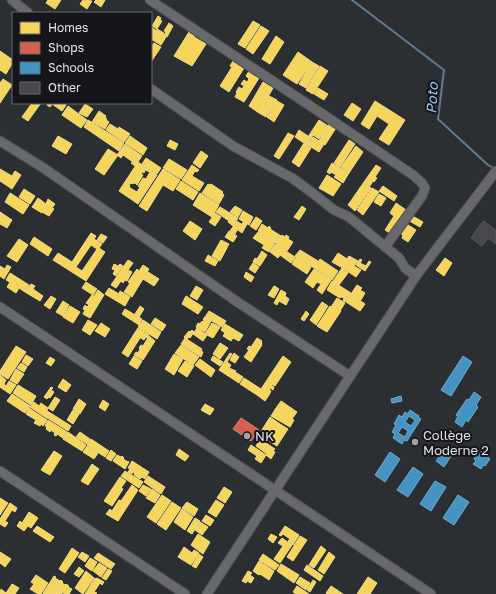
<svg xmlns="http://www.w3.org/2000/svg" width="496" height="594" font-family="'Golos Text',sans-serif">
  <rect width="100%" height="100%" fill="#2c2f31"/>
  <g fill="#f6d55c" stroke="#f0da86" fill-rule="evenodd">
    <path d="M48 0H61L55 9 46 3Z"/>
    <path d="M83 0 92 1 87 9 80 4Z"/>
    <path d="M96 0H105L101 7 94 2Z"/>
    <path d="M158 16 161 18 160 20 162 21 157 29 152 26Z"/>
    <path d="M253 21 260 25 245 48 238 44Z"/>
    <path d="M169 23 173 26 167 37 164 35 166 32 164 31Z"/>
    <path d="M261 26 269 31 253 54 246 49Z"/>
    <path d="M151 27 157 31V29L164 33 163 35 166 37 161 45 151 39Z"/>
    <path d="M189 32 195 35 194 37 206 44 192 66 174 56Z"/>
    <path d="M276 36 284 42 270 64 262 59Z"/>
    <path d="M154 43 161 47 151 62V48Z"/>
    <path d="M0 51 13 60V62L6 74 0 70Z"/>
    <path d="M298 52 312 62 297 84 283 75Z"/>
    <path d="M233 61 244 68 229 92 220 86 232 67 230 66Z"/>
    <path d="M312 62 319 66 306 88 299 84Z"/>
    <path d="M320 66 328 71 313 94 306 90Z"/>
    <path d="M249 71 259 78 244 102 235 97 237 93 236 92 239 87 242 89 244 86 241 84 244 80 247 82 249 79 246 76Z"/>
    <path d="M3 79 12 85 0 103V83Z"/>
    <path d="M263 82 273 88 259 113 249 106Z"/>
    <path d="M318 88 328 94 324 100 314 94Z"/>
    <path d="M269 96 277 100 266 117 259 113Z"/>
    <path d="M277 101 284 105 274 122 267 117Z"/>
    <path d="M375 101 405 120 389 145 379 139 389 124 377 116 369 129 361 124Z"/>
    <path d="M32 103H41L28 121 22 117Z"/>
    <path d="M48 103H64L66 105 62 111 52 104 50 107 47 105Z"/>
    <path d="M352 103 361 109 353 121 344 115Z"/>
    <path d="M85 104 93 109 87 117 79 113Z"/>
    <path d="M68 106 87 120 81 128 62 115Z"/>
    <path d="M99 111 106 116 105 118 107 119 106 120 109 122 105 129 92 122Z"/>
    <path d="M88 120 124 143 119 151 84 127Z"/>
    <path d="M319 120 328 126 319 139 313 135 309 142 306 140Z"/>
    <path d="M110 124 118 129 119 127 130 134 124 142 106 130Z"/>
    <path d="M329 124 336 128 325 145 319 141Z"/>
    <path d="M299 130 308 136 304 143 295 137Z"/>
    <path d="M288 133 294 136 279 159 274 156Z"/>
    <path d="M58 136 72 144 66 154 52 146Z"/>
    <path d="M130 136 147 148 143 155 125 143Z"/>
    <path d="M313 137 324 144 319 152 308 145Z"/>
    <path d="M170 140 178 144 175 150 167 146Z"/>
    <path d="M306 140 309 143 307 145 311 148 299 167 292 162Z"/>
    <path d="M349 140 355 144 340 167 334 163Z"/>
    <path d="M125 144 142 156 135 166 131 163 133 162 123 155 121 158 117 155Z"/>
    <path d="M356 146 363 152 349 173 341 167Z"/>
    <path d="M108 149 118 155 104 175 95 169Z"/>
    <path d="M201 151 208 156 200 168 193 163Z"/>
    <path d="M146 158 161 168 157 174 142 164Z"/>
    <path d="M169 159 187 170 181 179 163 168Z"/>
    <path d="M138 162 157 175 138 204 119 191ZM145 170 150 172 146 179 143 178 138 186 140 187 137 192 130 188 129 184 135 183 137 185 143 175 141 174 142 172 144 173Z"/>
    <path d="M332 163 349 173 343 183 334 177 336 175 331 172 330 174 327 172Z"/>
    <path d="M192 165 199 170 197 172 195 171 192 176 204 183 199 191 182 180Z"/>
    <path d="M376 165 381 168 375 177 377 178 374 182 373 181 370 186 364 182Z"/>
    <path d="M0 169 12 176 15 171 21 175 12 189 0 181Z"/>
    <path d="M163 169 180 180 173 191 163 185 147 211 139 206Z"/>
    <path d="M327 175 341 184 333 196 319 188Z"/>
    <path d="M181 181 198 192 193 200 176 189Z"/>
    <path d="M364 182 371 188 355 211 348 205Z"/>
    <path d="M208 184 210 185 211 184 223 192 222 193 224 195 219 204 202 193Z"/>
    <path d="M383 186 397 196 394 201 379 191Z"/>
    <path d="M372 188 379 192 363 215 357 210Z"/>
    <path d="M24 189 35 196 30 204 19 197Z"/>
    <path d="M10 193 29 205 23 214 5 202Z"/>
    <path d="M200 193 219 205 212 217 193 205Z"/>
    <path d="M379 194 386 198 381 206 374 202Z"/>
    <path d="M38 198 46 204 48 199 55 204 52 208 54 209 49 216 42 212V213L32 207Z"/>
    <path d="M396 203 409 212 393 235 385 230 394 216 390 213Z"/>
    <path d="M235 206 242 210 238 217 230 212Z"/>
    <path d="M302 206 306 209 299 220 294 217Z"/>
    <path d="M220 207 238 218 233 226 228 222 229 221 216 212Z"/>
    <path d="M243 211 253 217 249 225 239 219Z"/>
    <path d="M0 212 12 220 7 228 0 224Z"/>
    <path d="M215 213 221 217 215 226 209 222Z"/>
    <path d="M409 214 423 222 420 227 406 219Z"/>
    <path d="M256 217 262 221 256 230 250 226Z"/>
    <path d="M190 221 202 229 195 240 183 231Z"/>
    <path d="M237 221 241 224 235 234 230 231Z"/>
    <path d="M243 222 247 224 242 233 238 230Z"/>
    <path d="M405 223 416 230 408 242 402 238 403 235 399 232Z"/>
    <path d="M262 224 268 228 269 226 271 228 270 229 281 236 276 243 258 231Z"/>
    <path d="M229 231 237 236 233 242 225 237Z"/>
    <path d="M258 232 275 242 269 252 262 248 264 245 253 238Z"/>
    <path d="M91 233 96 236 94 239 102 244 99 248 105 252 86 281 53 260 58 253 72 262ZM91 245 97 249 82 271 76 267Z"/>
    <path d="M101 234 107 237 103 243 97 240Z"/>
    <path d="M282 235 285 237 286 235 289 237 288 239 293 242 287 251 276 244Z"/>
    <path d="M34 237 52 249 48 256 30 244Z"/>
    <path d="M19 239 28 245 17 262 7 256Z"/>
    <path d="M221 240 229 244 220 261 212 256Z"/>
    <path d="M275 244 295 257 291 263 280 255 278 258 270 252Z"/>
    <path d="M300 250 318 261 314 268 295 256Z"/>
    <path d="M262 251 267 255 260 266 253 262 255 258 257 259Z"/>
    <path d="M338 253 347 259 341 267 332 262Z"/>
    <path d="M208 255 218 261 215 266 205 261Z"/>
    <path d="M349 256 358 261 354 266 361 270 356 277 341 267Z"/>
    <path d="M296 257 311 267 307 274 292 264Z"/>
    <path d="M445 258 452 263 444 276 436 270Z"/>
    <path d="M320 259 338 271 332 280 314 268Z"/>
    <path d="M360 259 362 260 360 263 366 266 369 261 371 262 365 271 356 265Z"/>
    <path d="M128 260 133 263 128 270 132 272 127 281 125 280 123 283 121 281 116 288 111 285Z"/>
    <path d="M253 263 259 267 255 273 249 269Z"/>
    <path d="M114 264 118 266 120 264 123 266 116 276 113 274 115 270 112 269Z"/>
    <path d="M7 265 11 267 4 279 0 276V266L5 269Z"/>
    <path d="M143 265 149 269 132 297 124 292 130 283 128 282 137 269 139 271Z"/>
    <path d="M342 268 348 273 339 285 333 281Z"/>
    <path d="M314 269 331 280 322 294 317 290 321 284 317 282 313 288 305 282Z"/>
    <path d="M148 272 159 279 154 286 143 279Z"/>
    <path d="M246 272 254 277 251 282 244 277Z"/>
    <path d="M10 273 29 285 25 292 19 288 16 293 7 287 10 282 6 280Z"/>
    <path d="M332 281 351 293 345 302 343 301 344 298 341 297 340 298 327 290Z"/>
    <path d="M86 282 97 289 93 295 82 288Z"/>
    <path d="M31 284 35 286 33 289 43 296 40 301 25 292Z"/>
    <path d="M357 285 362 288 360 290 365 293 361 300 351 294Z"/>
    <path d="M196 286 203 290 197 300 190 296Z"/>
    <path d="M274 286 276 287 274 290H275L276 287 279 289 274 298 268 295Z"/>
    <path d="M109 288 119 294 120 291 130 297 125 306 105 294Z"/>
    <path d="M98 290 104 295 90 318 83 314 85 310 83 309 85 305 87 307 89 305 86 303 92 295 94 296Z"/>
    <path d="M281 290 286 293 285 296 289 299 286 305 279 301 277 305 274 303Z"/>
    <path d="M351 294 365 304 360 311 346 302Z"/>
    <path d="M51 296 56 299 50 309 44 305Z"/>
    <path d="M186 296 203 307 198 314 182 304Z"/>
    <path d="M337 298 345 303 340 311H341L327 332 317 326 330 306 331 307Z"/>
    <path d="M63 301 69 305 63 316 56 312Z"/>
    <path d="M322 302 328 306 316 325 310 320Z"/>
    <path d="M70 306 80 312 73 323 63 317Z"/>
    <path d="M140 306 144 309 139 317 135 314Z"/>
    <path d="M125 309 142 319 139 325 122 314Z"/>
    <path d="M209 311 226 321 222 327 205 317Z"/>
    <path d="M306 311 309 314 304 321 301 319Z"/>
    <path d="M205 317 211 321 205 332 196 327 198 323 200 324 202 321 203 322 204 320 203 319Z"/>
    <path d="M155 318 166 325 162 331 151 324Z"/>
    <path d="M88 320 97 325 90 335 82 330Z"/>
    <path d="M143 320 161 332 157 339 138 327Z"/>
    <path d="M101 323 110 329 105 337 95 331Z"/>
    <path d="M212 323 220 327 213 338 205 334Z"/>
    <path d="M225 324 243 335 239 341 233 338 231 341 223 336 225 333 221 330Z"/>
    <path d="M138 328 149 335 147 338 146 337 144 340 134 334Z"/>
    <path d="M197 328 207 335 203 341 193 334Z"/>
    <path d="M192 330 194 332 190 338 189 337 187 339 184 337 189 331 190 332Z"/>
    <path d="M134 334 140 338 128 357 122 353Z"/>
    <path d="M149 336 155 341 143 360 134 355 136 352 138 353 140 349 139 348 141 345 143 346Z"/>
    <path d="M185 338 202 349 201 351 203 352 201 357 181 344Z"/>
    <path d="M257 338 262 341 261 342 262 343 261 345H262L251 362 244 357 249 350 247 349 249 346 251 347Z"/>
    <path d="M220 343 228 348 220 359 213 354Z"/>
    <path d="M181 345 199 357 193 365 175 353Z"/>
    <path d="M16 346 26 352 8 379 0 374V371Z"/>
    <path d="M230 353 232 354 227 362 231 365 229 368 236 371 235 372 243 377 239 383 219 370Z"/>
    <path d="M234 353 239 357 235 363 230 360Z"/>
    <path d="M174 354 183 359 174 375 165 369Z"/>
    <path d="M26 355 33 359 28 366 22 362Z"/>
    <path d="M134 356 142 361 137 369 129 364Z"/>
    <path d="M213 356 223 362 220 366 211 360Z"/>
    <path d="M283 356 291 362 275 386 272 384V386L274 387 273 390 270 388 269 390 271 391 269 395 261 389Z"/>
    <path d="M50 357 55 360 51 366 46 363Z"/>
    <path d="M200 359 215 370 211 377 195 365Z"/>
    <path d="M185 361 194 366 187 377 178 371Z"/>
    <path d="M21 363 27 367 24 372 17 368Z"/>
    <path d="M16 369 24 374 17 384 10 380Z"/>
    <path d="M0 375 6 380 4 384 6 386 9 381 16 385 10 394 0 387Z"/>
    <path d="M244 378 261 389 257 395 240 384Z"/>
    <path d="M63 379 71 385 66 392 58 387Z"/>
    <path d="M18 385 36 396 31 405 13 393Z"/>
    <path d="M51 387 53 388 51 390 54 392 50 398 49 397 47 399 44 397Z"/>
    <path d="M261 389 269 395 265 401 257 395Z"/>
    <path d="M12 394 30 406 25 413 7 401Z"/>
    <path d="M55 397 60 400 53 411 48 408Z"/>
    <path d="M79 399 86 404 80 414 73 409Z"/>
    <path d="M103 400 109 404 105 411 99 407Z"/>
    <path d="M281 401 297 412 292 419 276 408Z"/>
    <path d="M34 402 39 406 41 403 48 408 47 411 52 414 48 419 30 407Z"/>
    <path d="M205 404 214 409 210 415 201 410Z"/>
    <path d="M29 408 47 420 43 426 41 424 40 426 34 423 36 420 26 414Z"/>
    <path d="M276 408 294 420 290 427 271 416Z"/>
    <path d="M73 410 79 414 73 424 67 420Z"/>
    <path d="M52 414 71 426 68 431 49 419Z"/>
    <path d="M270 417 280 424 267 443 260 439 263 435 260 433Z"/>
    <path d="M48 420 67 432 63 438 57 434 56 436 54 435 55 433 51 430 50 432 46 429 47 427 45 426Z"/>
    <path d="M280 424 288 429 277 446 269 441Z"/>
    <path d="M68 432 86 445 82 451 63 439Z"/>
    <path d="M80 432 90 439 87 444 76 437Z"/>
    <path d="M91 439 109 451 105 457 87 445Z"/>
    <path d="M260 439 275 449 273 451 275 452 271 459 266 455 267 454 256 446Z"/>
    <path d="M251 445 260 451 257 456 248 450Z"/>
    <path d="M87 446 98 453 94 459 83 452Z"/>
    <path d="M179 449 189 456 185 461 176 455Z"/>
    <path d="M111 450 116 454 111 461 106 458Z"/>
    <path d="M54 451 62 456 50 475 41 470Z"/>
    <path d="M260 451 266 455 261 463 255 459Z"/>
    <path d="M117 455 121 457 122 456 124 458 123 459 128 462V461L129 462 125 469 113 461Z"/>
    <path d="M132 461 149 472 145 479 142 477 140 479 134 475 135 473 133 472 132 474 128 472 130 469 128 468Z"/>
    <path d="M92 464 99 469 88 485 81 481Z"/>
    <path d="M125 471 143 482 139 488 121 476Z"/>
    <path d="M148 476 165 487 161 494 144 482Z"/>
    <path d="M120 477 126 481 121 488 123 489 112 506 104 501Z"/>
    <path d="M132 485 138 490 118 521 106 514 110 509 112 511 119 500 121 501Z"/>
    <path d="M143 485 151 489 146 496 139 491Z"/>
    <path d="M224 487 232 492 225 503 217 498Z"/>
    <path d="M152 489 160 495 155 503 146 498Z"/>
    <path d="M162 495 171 501 156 523 147 517Z"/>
    <path d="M0 498 8 503 0 515Z"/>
    <path d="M216 500 224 505 216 517 208 512Z"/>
    <path d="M172 502 181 508 166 530 157 524Z"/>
    <path d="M187 502 198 509 194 516 182 508Z"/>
    <path d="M10 503 17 508 15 512 12 510 5 521 8 523 5 527 0 524V519Z"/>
    <path d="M182 509 193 517 185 530 174 522Z"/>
    <path d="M29 512 38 518 31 528 28 526 24 531 17 526 20 521 22 523Z"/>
    <path d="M206 515 214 520 210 526 202 521Z"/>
    <path d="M195 518 200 521 192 534 187 531Z"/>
    <path d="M200 522 208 527 202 535 195 530Z"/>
    <path d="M37 526 54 537 50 542 33 531Z"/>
    <path d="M285 526 299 535 293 545 288 541 290 539 283 534 281 536 279 535Z"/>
    <path d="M198 534 210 542 203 554 191 545Z"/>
    <path d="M271 534 277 537 273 543 268 539Z"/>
    <path d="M300 536 307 540 293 561 287 557Z"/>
    <path d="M282 538 292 545 280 563 274 559 283 546 278 543Z"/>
    <path d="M321 546 326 550 314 568 309 565Z"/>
    <path d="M184 547 192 553 194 550 199 553 191 565 178 557Z"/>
    <path d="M72 548 79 553 65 573 59 569Z"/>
    <path d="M0 552 11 559 5 567 0 563Z"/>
    <path d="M82 552 89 556 85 562 78 557Z"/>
    <path d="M329 552 335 557 324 574 318 570Z"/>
    <path d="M98 553 115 564 111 569 94 558Z"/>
    <path d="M199 554 203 557 196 568 192 566Z"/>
    <path d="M263 554 279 565 275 570 259 560Z"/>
    <path d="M90 558 97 562 92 571 85 566Z"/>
    <path d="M259 561 274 571 269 580 260 574 259 575 253 571Z"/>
    <path d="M99 563 107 568 101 577 93 571Z"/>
    <path d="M281 564 299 575 294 583 277 571Z"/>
    <path d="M307 565 323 576 320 581 304 570Z"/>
    <path d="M79 567 84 571 79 577 74 574Z"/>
    <path d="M108 569 112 571 106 580 102 578Z"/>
    <path d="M86 571 94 578 83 594 75 588Z"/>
    <path d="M248 571 252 573 250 575 254 578 251 583 247 581 246 583 242 581Z"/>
    <path d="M36 575 48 583 41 594H38L30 589 34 584 31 582Z"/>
    <path d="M54 576 56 577 55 578 60 581 61 580 63 582 62 583 65 585 66 584 69 586 68 587 72 589 69 594H65L49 584Z"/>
    <path d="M300 577 310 583 306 590 296 583Z"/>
    <path d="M368 577 377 583 370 594H357Z"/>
    <path d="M95 578 96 579 97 578 104 582 102 585 100 583 94 592 97 593 96 594H85Z"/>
    <path d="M313 580 316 582 310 592 307 590Z"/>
    <path d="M12 584 19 588 15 594H0L1 589 6 593Z"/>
    <path d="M49 584 62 593V594H44L43 593Z"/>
    <path d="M297 586 309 594H296L293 592Z"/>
    <path d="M331 586 343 594H327L326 593Z"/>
  </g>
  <path fill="#d6604d" stroke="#d9887c" d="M241 418 259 430 251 441 233 429Z"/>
  <g fill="#4393c3" stroke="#72abce" fill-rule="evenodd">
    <path d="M463 356 472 362 451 396 441 390Z"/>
    <path d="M474 392 481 397 476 405 478 407 468 422 466 420 462 427 455 422 458 416 456 415 467 399 469 400Z"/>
    <path d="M401 396 402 401 392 403 391 399Z"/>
    <path d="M410 410 419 416 418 417 421 419 407 441 404 440 402 444 393 438 395 434 392 432 396 425 394 424 399 415 402 417 405 412 408 414ZM409 416 415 420 411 426 405 422ZM402 427 408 431 405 437 398 433Z"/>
    <path d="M445 448 453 453 444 467 436 461Z"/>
    <path d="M483 450 490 455 488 458 490 459 485 466 483 465 481 469 473 464 476 461 474 459 478 452 480 454Z"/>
    <path d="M390 452 400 459 385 482 375 475Z"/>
    <path d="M413 467 423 474 408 497 397 490Z"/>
    <path d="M435 481 446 487 431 511 420 504Z"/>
    <path d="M458 495 469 502 454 525 443 518Z"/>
  </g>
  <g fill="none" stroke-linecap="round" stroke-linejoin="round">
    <path stroke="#627b95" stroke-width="2" d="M352 0 444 70 438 119 488 165 495 169"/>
  </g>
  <path fill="#474849" stroke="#575757" d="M483 221 496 230V244L488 238 482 246 471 238Z"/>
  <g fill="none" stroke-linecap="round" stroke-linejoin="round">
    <g stroke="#4a4d4f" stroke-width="11">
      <g id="minor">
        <path d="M12 0 17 4 28 13"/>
        <path d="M150 0 321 113 413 175 422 183 425 188 422 196 385 247"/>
        <path d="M151 89 233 146 292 178 310 191 334 210 349 217 399 258 405 268 416 276"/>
        <path d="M0 141 42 167 239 303 350 376"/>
        <path d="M0 307 431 594"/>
        <path d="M0 471 185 594"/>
        <path d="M207 594 416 276 496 171"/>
      </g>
    </g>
    <use href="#minor" stroke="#67696b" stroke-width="9"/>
  </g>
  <g fill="#a2a5a8" stroke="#141619" stroke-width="1.5">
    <circle cx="247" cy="436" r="4"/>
    <circle cx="415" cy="442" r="4"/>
  </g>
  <g text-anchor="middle" stroke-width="4" stroke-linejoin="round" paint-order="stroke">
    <g font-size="13" fill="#e1e4e8" stroke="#141619" text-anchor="start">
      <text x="423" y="440">Collège<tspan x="423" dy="15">Moderne 2</tspan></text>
      <text x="255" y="441">NK</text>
    </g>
    <g font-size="14" font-style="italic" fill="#9ac7f7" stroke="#141619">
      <text transform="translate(432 98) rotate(-87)" y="5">Poto</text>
    </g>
  </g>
  <rect x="12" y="12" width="140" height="92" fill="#141619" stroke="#66686c"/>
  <rect x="20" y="22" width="20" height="12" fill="#f6d55c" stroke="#66686c"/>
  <text x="48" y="32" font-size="12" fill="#e1e4e8">Homes</text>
  <rect x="20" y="42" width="20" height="12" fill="#d6604d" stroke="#66686c"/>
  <text x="48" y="52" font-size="12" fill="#e1e4e8">Shops</text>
  <rect x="20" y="62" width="20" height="12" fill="#4393c3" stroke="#66686c"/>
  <text x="48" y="72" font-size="12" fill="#e1e4e8">Schools</text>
  <rect x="20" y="82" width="20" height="12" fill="#474849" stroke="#66686c"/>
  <text x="48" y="92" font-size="12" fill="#e1e4e8">Other</text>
</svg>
